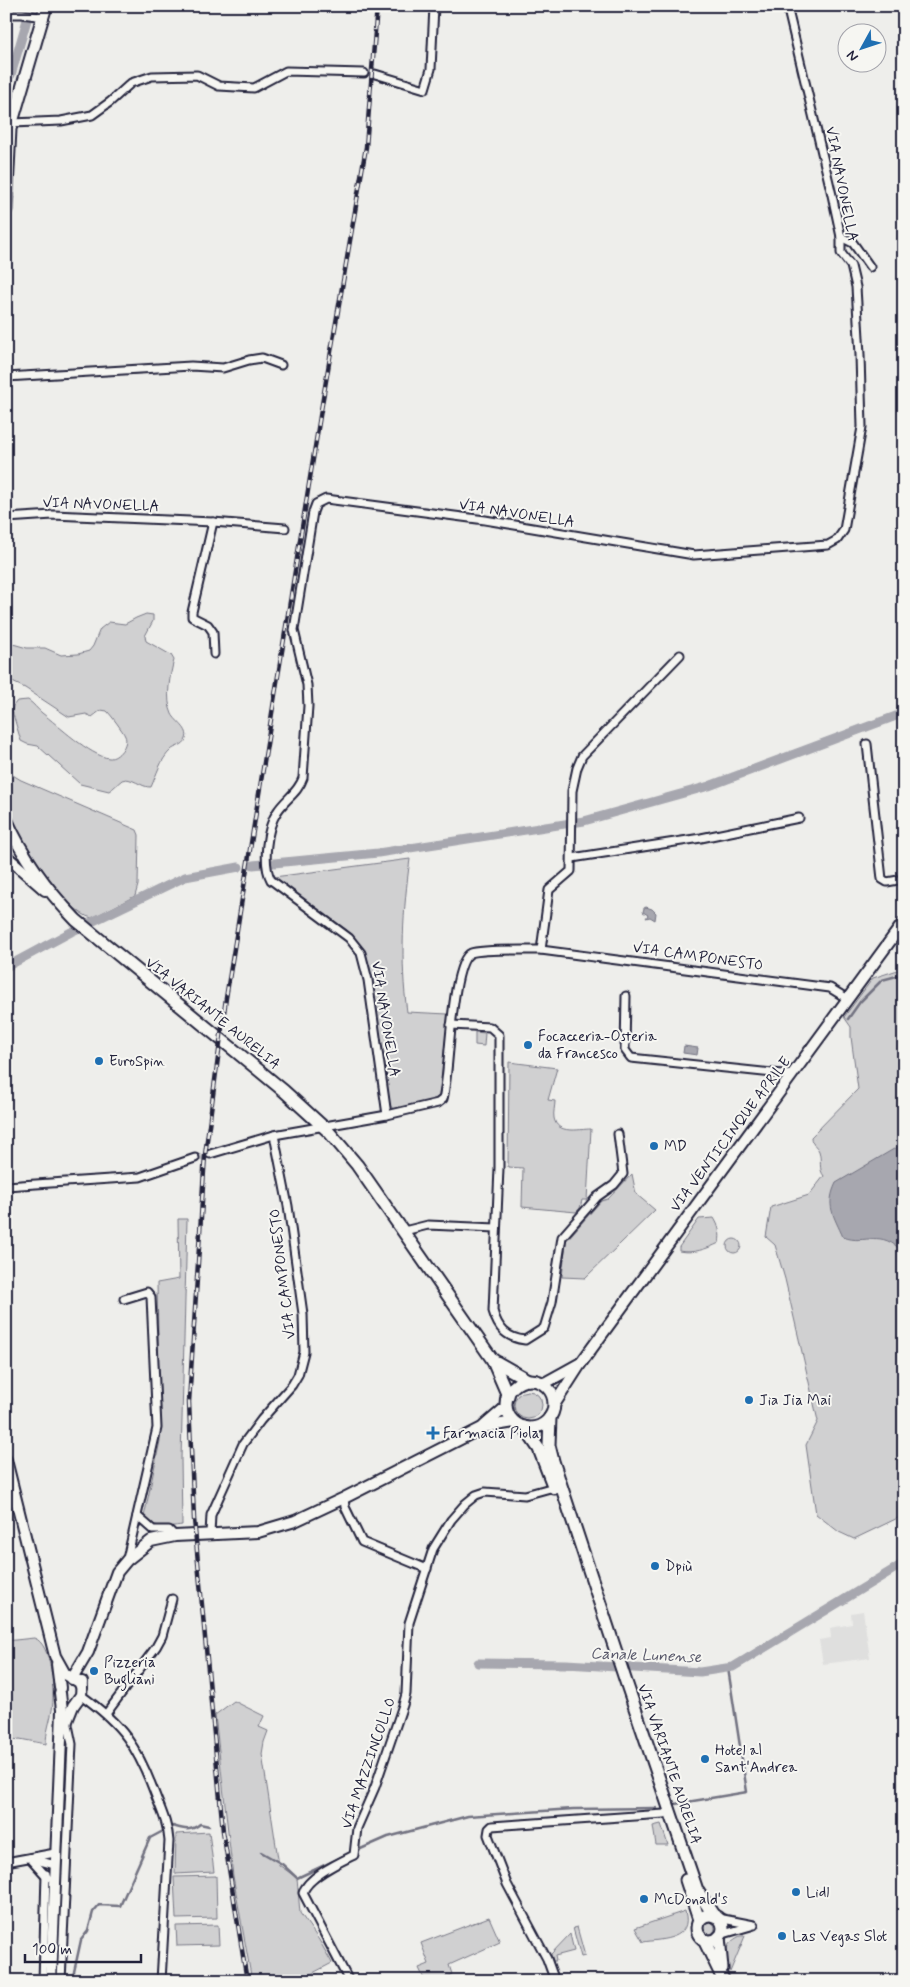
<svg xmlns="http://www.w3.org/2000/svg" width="910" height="1987" font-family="Mynerve,sans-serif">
  <rect width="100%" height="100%" fill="#eeeeeb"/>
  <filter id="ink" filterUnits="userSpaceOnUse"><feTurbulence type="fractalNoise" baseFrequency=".02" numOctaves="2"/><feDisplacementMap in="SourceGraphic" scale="10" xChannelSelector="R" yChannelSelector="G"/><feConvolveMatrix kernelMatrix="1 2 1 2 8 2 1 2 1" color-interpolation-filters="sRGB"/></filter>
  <g filter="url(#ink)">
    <path fill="#dfdfde" d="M863 1611 870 1658 823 1664 819 1640 831 1638 830 1628 852 1624 851 1613Z"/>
    <g fill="#d0d0d1" stroke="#797986">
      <path d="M146 614 153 615V621L145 636 146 641 171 655 174 660C170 675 165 699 172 714 176 722 190 729 186 739 184 746 175 746 171 750 160 760 157 774 151 787 142 788 131 776 122 780 118 783 114 788 109 791L80 784 38 746 27 744 21 741 12 711 13 706 17 701 28 700C34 704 37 709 42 713 58 725 90 756 109 758 118 759 129 744 125 736 123 731 111 715 107 711L101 710 92 717 86 714 69 717 25 688 6 679V642L27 648H45L61 655 78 654 89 651 93 646 100 629 109 622 125 624 136 618Z"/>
      <path d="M6 771 21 780 137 830 139 835 138 885 135 896 92 918C65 913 18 835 9 810 4 798 6 784 6 771Z"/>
      <path d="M410 859C403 910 400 961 407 1012L448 1014 440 1095 432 1101 395 1110 388 1104 370 968 365 951 347 930 274 877Z"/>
      <path d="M904 968V1515L854 1539 839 1532 816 1514 806 1445 818 1421 785 1279 775 1245 766 1237 771 1207 809 1195 824 1176C818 1169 822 1160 819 1151 816 1145 811 1144 811 1137L858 1089 851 1037V1027L844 1017 873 978Z"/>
      <path d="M475 1032 485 1033 484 1046 475 1045Z"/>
      <path d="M509 1062 557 1068 548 1100 555 1101C555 1106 553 1113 554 1118 557 1135 579 1129 591 1129L587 1200H582L580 1208 576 1212 522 1207 523 1168 508 1167Z"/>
      <path d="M632 1174 636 1194 655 1210 585 1278 562 1277 566 1241 601 1201 608 1199Z"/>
      <path d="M714 1218C719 1226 721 1234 719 1243 707 1249 692 1254 679 1251V1247L699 1219Z"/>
      <path d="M178 1219H187L181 1459 182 1525C167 1527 155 1529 144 1517L160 1441 157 1283 179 1279Z"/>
      <circle cx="734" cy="1246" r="7"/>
      <circle cx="528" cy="1405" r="14"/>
      <path d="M34 1638C52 1643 55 1693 52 1710 50 1722 46 1732 46 1744L20 1739 6 1741V1641Z"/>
      <path d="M234 1701 264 1716 259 1727 268 1731 264 1742 262 1754 279 1865 297 1878 300 1913 319 1940 332 1963 309 1975 308 1981H252L233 1876 215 1715Z"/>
      <path d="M661 1824 668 1845H656L653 1826Z"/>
      <path d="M209 1832 214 1872 175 1874 176 1834Z"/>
      <path d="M216 1876 217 1918 176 1919 174 1877Z"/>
      <path d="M685 1911C693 1940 663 1939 643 1942L635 1928Z"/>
      <path d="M489 1917 500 1942 449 1965 452 1974 439 1981 424 1979 419 1968 429 1964 421 1943Z"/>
      <circle cx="709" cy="1928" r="6"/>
      <path d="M218 1925 219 1945 177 1946 176 1926Z"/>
      <path d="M577 1927 585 1956 581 1957 573 1928Z"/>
      <path d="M570 1934 574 1951 555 1956 556 1961H553L551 1954Z"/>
      <path d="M740 1936H745L730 1972C725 1955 722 1945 740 1936Z"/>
    </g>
    <g fill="#a7a7af" stroke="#727281">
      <path d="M646 907 652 909 656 913 655 920 650 917 646 918 648 915 643 912 644 908Z"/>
      <path d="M684 1046 698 1048 697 1055 683 1053Z"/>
      <path d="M904 1143V1253C879 1227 867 1246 843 1237 834 1216 825 1206 836 1183Z"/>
    </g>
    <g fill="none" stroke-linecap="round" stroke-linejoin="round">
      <g stroke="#727281" stroke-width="2.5">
        <path d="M848 1019 860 1002 882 980 904 974"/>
        <path d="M675 1804 747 1792 728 1668"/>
        <path d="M173 1826C183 1829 191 1832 200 1824L209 1826"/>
        <path d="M356 1851 388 1837 468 1816 573 1809 656 1808"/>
        <path d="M261 1852 282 1864 297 1878 344 1856"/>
        <path d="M72 1981 81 1940 88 1931 93 1912 99 1905 120 1906 150 1838 165 1830"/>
      </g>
      <g stroke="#a7a7af" stroke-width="9">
        <path d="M6 77 11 75 31 6"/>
        <path d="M253 865 378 853 584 821 709 786 904 713"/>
        <path d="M6 967 71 932 185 877 239 867"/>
        <path d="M478 1663 566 1664 700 1672 733 1667 904 1563"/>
      </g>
      <path stroke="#c5c5c8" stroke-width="7" stroke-dasharray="7 3.5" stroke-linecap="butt" d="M195 1158 210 1154"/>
      <g stroke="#22223b" stroke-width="11">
        <g id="minor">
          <path d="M6 14H22L44 17"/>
          <path d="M375 74 425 89 431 69 434 6"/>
          <path d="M12 123 61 121 92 115 110 102 131 83 152 76 197 75 219 86 254 88 286 71 364 73"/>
          <path d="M841 237 853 243 870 267"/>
          <path d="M6 377 191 366 223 368 249 360 262 358 281 365"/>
          <path d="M6 518 53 515 213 522 285 528"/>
          <path d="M213 522 192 612V617L208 625 213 632 214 654"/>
          <path d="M867 744 882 879 887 882 904 879"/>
          <path d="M572 858 701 838 799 818"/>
          <path d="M541 950 830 988 848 999"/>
          <path d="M626 996 625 1050 631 1058 792 1075"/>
          <path d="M451 1025 490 1027 499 1035V1168L493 1311C498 1329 507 1338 525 1340L544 1328 552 1302 562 1237 597 1197 614 1185 623 1174 618 1134"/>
          <path d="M387 1115 368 980 361 953 349 938 271 880C262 864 267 827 277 812 285 799 298 793 303 778L308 706 307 685 294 630 313 512 316 504 326 499 485 520 694 555 828 545 837 540 844 530 862 427 860 355 856 287 851 266 841 253V237L832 195 787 6"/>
          <path d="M210 1154 274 1135 387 1115 438 1103 443 1099C450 1075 450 962 471 953 481 949 527 950 541 950L549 890 571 871 572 791 577 768 582 756 680 655"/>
          <path d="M6 1186 140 1177 195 1158"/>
          <path d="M404 1231 428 1225 496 1228"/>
          <path d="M124 1299 147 1292 151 1297 157 1428 127 1559"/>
          <path d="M344 1498 345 1507 362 1542 427 1569"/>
          <path d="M137 1516 153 1530H169L175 1536"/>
          <path d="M210 1534 211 1515 243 1444 261 1420 292 1385 298 1375 304 1352 303 1314 288 1206 274 1135"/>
          <path d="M81 1695C123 1725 137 1746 155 1794 161 1810 168 1824 169 1841L161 1981"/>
          <path d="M106 1714 156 1647 162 1636 172 1599"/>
          <path d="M30 1858 48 1878"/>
          <path d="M33 1859 55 1865"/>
          <path d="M6 1862 55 1853"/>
          <path d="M718 1918 754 1925"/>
          <path d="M720 1935 751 1926"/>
          <path d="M43 1981 46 1874"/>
          <path d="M61 1981 72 1744 67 1720"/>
          <path d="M349 1981 303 1893C307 1877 340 1862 354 1855L357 1828 375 1787 403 1705 406 1694 409 1623 433 1549 451 1520 465 1504 476 1495 485 1492 525 1495 554 1487"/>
          <path d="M555 1981 547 1959 507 1884 488 1835 489 1829 492 1826 664 1814"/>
        </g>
      </g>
      <g stroke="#22223b" stroke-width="14">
        <g id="secondary">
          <path d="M6 856 45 890"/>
          <path d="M543 1384 581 1363"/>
          <path d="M554 1405 581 1363 638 1285 904 922"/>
          <path d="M484 1426 506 1407"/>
          <path d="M6 1460 55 1656 65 1674 79 1682 82 1688"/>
          <path d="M57 1664 60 1688"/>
          <path d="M72 1679 88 1652 117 1572 127 1560 151 1541 175 1536 258 1532 295 1521 344 1498 484 1427 514 1422"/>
          <path d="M65 1726 73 1706 81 1695 82 1682"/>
          <path d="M51 1981 61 1739 62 1710 60 1693"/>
        </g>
      </g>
      <g stroke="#22223b" stroke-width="15">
        <g id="primary">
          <path d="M6 210 10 129 46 6"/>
          <path d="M6 819C23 858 47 890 76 920L284 1091 329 1132 357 1165 492 1359 508 1396"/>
          <path d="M493 1360 528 1380"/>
          <circle cx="530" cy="1404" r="24"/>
          <path d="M550 1417 549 1445 553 1461 625 1679 697 1890 714 1916"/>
          <path d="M524 1427 539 1449 554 1488"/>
          <path d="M686 1880 699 1920"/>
          <circle cx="710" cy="1928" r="13"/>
          <path d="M719 1937 722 1968"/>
          <path d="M704 1940 724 1981"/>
        </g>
      </g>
      <use href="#minor" stroke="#f6f6f2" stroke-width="7"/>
      <use href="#secondary" stroke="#f6f6f2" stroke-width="10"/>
      <use href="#primary" stroke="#f6f6f2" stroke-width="11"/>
      <g stroke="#22223b" stroke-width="4.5">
        <path id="rail" d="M247 1981 223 1831 194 1519 189 1402 205 1155 226 998 320 416 366 147 377 6"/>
      </g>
      <use href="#rail" stroke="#f6f6f2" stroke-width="2.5" stroke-dasharray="8" stroke-linecap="butt"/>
    </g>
  </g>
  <g fill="#1f6fb2" stroke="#f6f6f2" stroke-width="2">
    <circle cx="528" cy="1045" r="5"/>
    <circle cx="99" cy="1061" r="5"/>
    <circle cx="654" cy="1146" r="5"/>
    <circle cx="749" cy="1400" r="5"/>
    <path d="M430.5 1425.5h5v5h5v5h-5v5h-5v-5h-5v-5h5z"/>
    <circle cx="655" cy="1566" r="5"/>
    <circle cx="94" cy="1671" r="5"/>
    <circle cx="705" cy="1759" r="5"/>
    <circle cx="796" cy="1892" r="5"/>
    <circle cx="644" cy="1899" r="5"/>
    <circle cx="782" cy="1936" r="5"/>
  </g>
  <g text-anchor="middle" stroke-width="4" stroke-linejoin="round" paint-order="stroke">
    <g font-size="15" fill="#22223b" stroke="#f6f6f2">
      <text transform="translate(842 184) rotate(79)" y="5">VIA NAVONELLA</text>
      <text transform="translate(101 504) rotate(2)" y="5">VIA NAVONELLA</text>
      <text transform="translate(517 513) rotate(9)" y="5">VIA NAVONELLA</text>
      <text transform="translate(698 956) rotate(8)" y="5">VIA CAMPONESTO</text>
      <text transform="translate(213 1013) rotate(39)" y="5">VIA VARIANTE AURELIA</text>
      <text transform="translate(386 1019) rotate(81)" y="5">VIA NAVONELLA</text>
      <text transform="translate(730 1134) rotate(-53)" y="5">VIA VENTICINQUE APRILE</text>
      <text transform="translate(282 1274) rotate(-97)" y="5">VIA CAMPONESTO</text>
      <text transform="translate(368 1763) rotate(-71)" y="5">VIA MAZZINCOLLO</text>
      <text transform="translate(670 1764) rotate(71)" y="5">VIA VARIANTE AURELIA</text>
    </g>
    <g font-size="15" fill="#22223b" stroke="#f6f6f2" text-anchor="start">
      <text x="538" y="1041">Focacceria-Osteria<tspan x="538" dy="17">da Francesco</tspan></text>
      <text x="109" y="1066">EuroSpin</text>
      <text x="664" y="1151">MD</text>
      <text x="759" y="1405">Jia Jia Mai</text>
      <text x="443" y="1438">Farmacia Piola</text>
      <text x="665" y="1571">Dpiù</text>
      <text x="104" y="1667">Pizzeria<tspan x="104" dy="17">Bugliani</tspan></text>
      <text x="715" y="1755">Hotel al<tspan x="715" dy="17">Sant'Andrea</tspan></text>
      <text x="806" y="1897">Lidl</text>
      <text x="654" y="1904">McDonald's</text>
      <text x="792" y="1941">Las Vegas Slot</text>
    </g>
    <g font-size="16" font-style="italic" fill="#575769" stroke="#f6f6f2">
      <text transform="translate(646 1654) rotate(2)" y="6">Canale Lunense</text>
    </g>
  </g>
  <rect width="910" height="1987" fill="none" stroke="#f6f6f2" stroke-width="25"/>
  <rect x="12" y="12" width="885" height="1962" fill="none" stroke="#22223b" stroke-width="2" filter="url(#ink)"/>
  <g transform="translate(862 48) rotate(230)"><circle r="24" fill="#f6f6f2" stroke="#a1a1a9"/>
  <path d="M0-4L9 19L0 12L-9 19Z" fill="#1f6fb2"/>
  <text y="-8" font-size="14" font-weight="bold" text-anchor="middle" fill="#22223b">N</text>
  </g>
  <path d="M25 1954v8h116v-8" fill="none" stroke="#22223b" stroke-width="2.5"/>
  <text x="32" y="1954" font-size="15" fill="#22223b" stroke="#f6f6f2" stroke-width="4" paint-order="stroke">100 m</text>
</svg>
